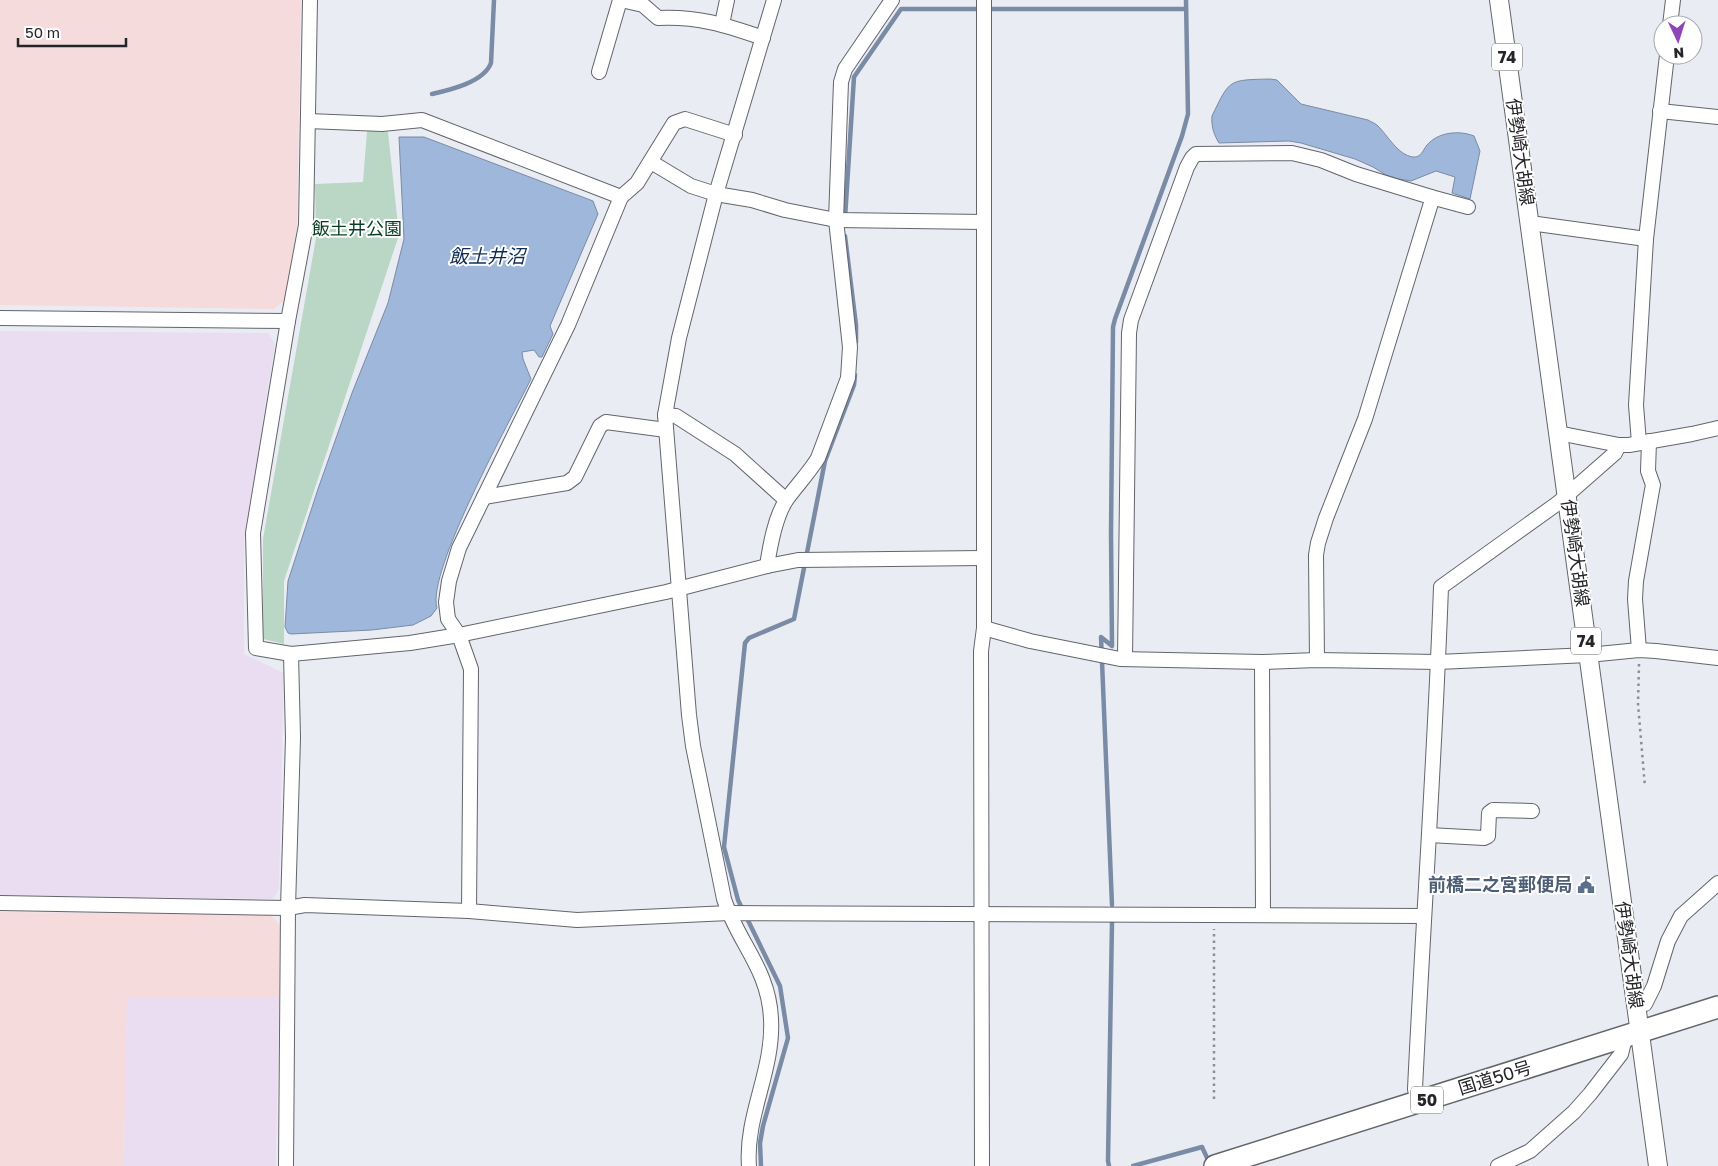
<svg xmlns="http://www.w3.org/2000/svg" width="1718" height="1166" font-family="'Golos Text','Noto Sans JP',sans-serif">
  <rect width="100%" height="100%" fill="#eaecf4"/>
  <g fill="#f6dbdd">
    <path d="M0 0H301L297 226 285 300 274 309 0 305Z"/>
    <path d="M0 912 270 914 280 925 279 998H127L124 1166H0Z"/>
  </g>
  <g fill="#eaddf1">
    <path d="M0 331 268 333 275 344 244 541V654L284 673 279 889 273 899 0 895Z"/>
    <path d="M127 998H279L276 1166H124Z"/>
  </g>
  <path fill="#bad6c5" d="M367 131 388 132 399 235 284 581V644L263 639V539L316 238 315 184 363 182Z"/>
  <g fill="#9fb7da" stroke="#7a8ba5">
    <path d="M1270 79 1277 80 1301 104 1368 120C1371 122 1375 123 1378 126 1388 136 1398 155 1413 157 1421 158 1423 150 1427 145 1438 132 1459 130 1474 136L1480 151 1470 199 1452 193 1455 177 1436 171 1411 181 1399 179 1386 175 1373 167 1355 159 1301 143 1289 141 1219 143C1214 135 1211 126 1212 116 1230 79 1228 80 1270 79Z"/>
    <path d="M399 137H424L593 201 598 214 550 326 553 334 542 357H539L534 350 522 352 523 359 531 379C511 419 426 572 437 608L431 616 413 625 372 630 291 634 288 633 285 627 288 581 318 489 352 393 388 303 404 239Z"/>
  </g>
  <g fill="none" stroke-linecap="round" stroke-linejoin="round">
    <g stroke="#7a8ba5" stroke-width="4.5">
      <path d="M432 94C450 90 484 82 491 63L494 0"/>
      <path d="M845 218 854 77 901 9H1186"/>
      <path d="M845 236 856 325V342"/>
      <path d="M1112 905 1101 637 1112 646 1111 533 1113 327 1115 319 1182 136 1188 114 1186 0"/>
      <path d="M761 1166 760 1143 763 1126 788 1038 780 986 738 900 724 847 745 643 749 638 794 619 825 461 854 385 855 375"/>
      <path d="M1109 1166 1108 1161 1112 922"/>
      <path d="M1133 1166 1202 1147 1209 1162"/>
    </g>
    <g stroke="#63656b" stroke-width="16">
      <g id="minor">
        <path d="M310 0 306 225 288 321 253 533 256 648 291 654 410 643 459 635 666 592 767 566 798 560 983 558"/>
        <path d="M621 0 643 5 658 18C697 16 726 25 763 38"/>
        <path d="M722 24 727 0"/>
        <path d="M1670 25 1673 0"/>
        <path d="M599 72 620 0"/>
        <path d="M1660 111 1718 117"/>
        <path d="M308 121 382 124 422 120 621 197"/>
        <path d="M651 162 691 186 716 194 752 200 785 210 836 220 984 222"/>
        <path d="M1431 197 1468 207"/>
        <path d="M1530 223 1646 239"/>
        <path d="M0 318 288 321"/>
        <path d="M665 415 676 416 735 454 786 500"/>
        <path d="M1558 433 1619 445H1629L1692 434 1718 428"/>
        <path d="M1639 443 1636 405 1646 239 1667 55"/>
        <path d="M484 497 567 483 575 477 600 426 606 422 666 430"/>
        <path d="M767 566C770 546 775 516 787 499 797 485 809 473 818 458L848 378 850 347 836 220 841 82 845 69 892 0"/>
        <path d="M984 628 1030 641 1120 659 1262 662 1317 660 1438 662 1588 655 1639 650 1656 651 1718 658"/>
        <path d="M1639 650 1635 599 1636 581 1652 490 1653 485 1648 471 1649 441"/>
        <path d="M1125 659 1129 333 1131 320 1187 167 1192 158 1196 154 1292 153 1321 160 1356 174 1431 197V203L1365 419 1326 518 1318 543 1316 555 1317 660"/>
        <path d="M1262 662 1263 914"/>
        <path d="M1429 835 1484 838 1488 836 1489 813 1493 810 1532 811"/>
        <path d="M0 903 288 908 305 905 469 911 577 920 729 913 1423 916"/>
        <path d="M469 911 471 669 459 635 448 619 446 602 449 581 459 548 568 325 621 197 637 183 674 123 685 119 735 135"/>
        <path d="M1637 1006 1645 1004 1654 986 1668 941 1681 916 1718 883"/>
        <path d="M1418 1103 1415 1089C1423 922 1435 755 1441 587L1558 503 1615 453 1619 445"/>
        <path d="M286 1166 288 908 293 738 291 654"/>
        <path d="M749 1166C745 1116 774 1070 771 1019 769 969 738 943 724 899L693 746 689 715 665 415 679 338 716 194 774 0"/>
        <path d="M982 1166 981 651 984 628V0"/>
        <path d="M1498 1166 1530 1151 1574 1112 1590 1094 1621 1054 1625 1038"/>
      </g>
    </g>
    <g stroke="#63656b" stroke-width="20">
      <path id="major" d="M1499 0 1658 1166"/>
    </g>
    <g stroke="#63656b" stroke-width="24">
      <path id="highway" d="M1215 1166 1718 1007"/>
    </g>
    <g stroke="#8c8e93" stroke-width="2.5" stroke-dasharray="2.5 4" stroke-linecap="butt">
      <path d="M1639 664 1638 704 1645 787"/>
      <path d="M1214 1099V929"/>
    </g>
    <use href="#minor" stroke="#fff" stroke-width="14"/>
    <use href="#major" stroke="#fff" stroke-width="18"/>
    <use href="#highway" stroke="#fff" stroke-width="21"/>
  </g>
  <defs>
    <g id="civic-bare" transform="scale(1.35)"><path d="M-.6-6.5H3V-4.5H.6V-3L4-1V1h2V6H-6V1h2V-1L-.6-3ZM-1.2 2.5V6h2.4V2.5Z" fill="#5c6f8a" stroke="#fff" stroke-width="2.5" paint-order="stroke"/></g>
  </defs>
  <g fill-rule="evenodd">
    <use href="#civic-bare" x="1586" y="885"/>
  </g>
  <g text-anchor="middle" stroke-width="4" stroke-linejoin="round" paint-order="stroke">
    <g fill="#fff" stroke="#666668" stroke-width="1">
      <rect x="1492" y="43.5" width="30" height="27" rx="4"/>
      <rect x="1571" y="627.5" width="30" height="27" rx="4"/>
      <rect x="1411" y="1086.5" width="32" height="27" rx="4"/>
    </g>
    <g font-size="16" font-weight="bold" fill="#242528">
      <text x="1507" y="63">74</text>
      <text x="1586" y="647">74</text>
      <text x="1427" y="1106">50</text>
    </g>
    <g font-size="18" fill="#242528" stroke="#fff">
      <text transform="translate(1520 152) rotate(82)" y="6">伊勢崎大胡線</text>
      <text transform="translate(1575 553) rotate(82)" y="6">伊勢崎大胡線</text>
      <text transform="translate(1629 955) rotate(82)" y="6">伊勢崎大胡線</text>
      <text transform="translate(1495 1078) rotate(-17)" y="6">国道50号</text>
    </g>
    <g font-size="18" fill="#063d25" stroke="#fff">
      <text x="357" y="235">飯土井公園</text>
    </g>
    <g font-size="18" font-weight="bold" fill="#4e5e75" stroke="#fff" text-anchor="end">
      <text x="1572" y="891">前橋二之宮郵便局</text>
    </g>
    <g font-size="19" font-style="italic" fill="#0c2b57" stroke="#fff">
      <text x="487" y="263">飯土井沼</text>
    </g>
  </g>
  <g transform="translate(1678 40) rotate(176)"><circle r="24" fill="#ffffff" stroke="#a7a8a9"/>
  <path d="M0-4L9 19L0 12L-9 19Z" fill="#8e45b8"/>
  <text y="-8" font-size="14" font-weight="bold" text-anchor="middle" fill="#242528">N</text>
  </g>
  <path d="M18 38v8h108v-8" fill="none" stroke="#242528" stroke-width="2.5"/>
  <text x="25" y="38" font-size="15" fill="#242528" stroke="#ffffff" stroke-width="4" paint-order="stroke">50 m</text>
</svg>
